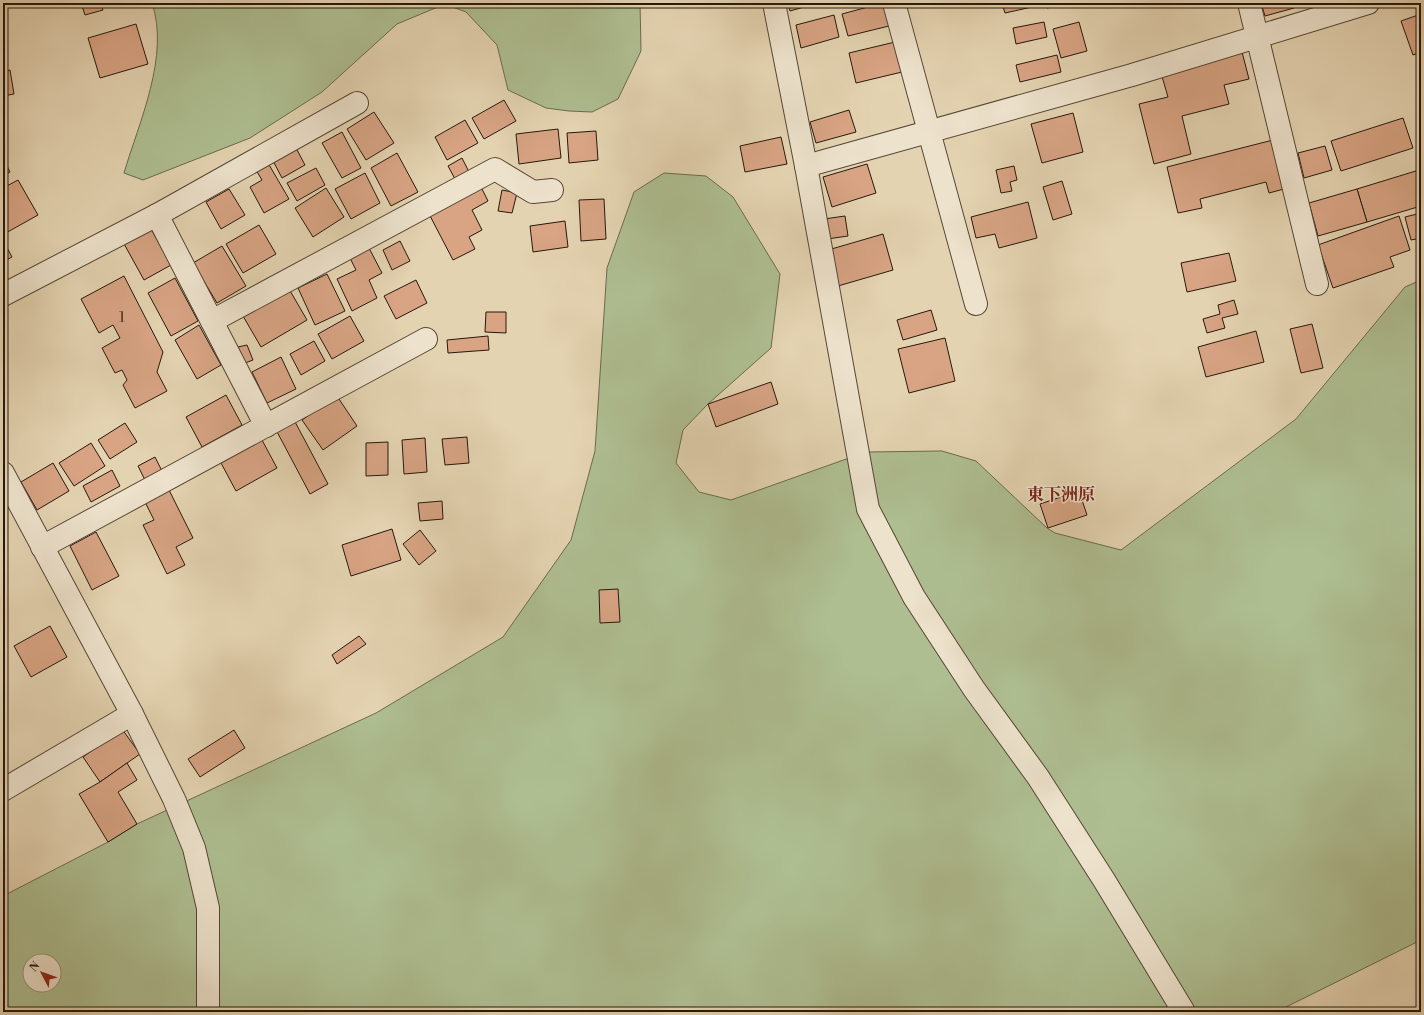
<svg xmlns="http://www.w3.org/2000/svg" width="1424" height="1015" font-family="'Libre Bodoni','Noto Serif JP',serif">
  <rect width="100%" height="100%" fill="#e4d3b1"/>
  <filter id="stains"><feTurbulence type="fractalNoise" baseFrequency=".005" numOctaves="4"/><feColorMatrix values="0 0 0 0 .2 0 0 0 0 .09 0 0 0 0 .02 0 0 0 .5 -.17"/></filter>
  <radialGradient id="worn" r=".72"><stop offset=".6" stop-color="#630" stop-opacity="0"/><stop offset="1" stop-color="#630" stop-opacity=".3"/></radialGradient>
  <g fill="#aebe91" stroke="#6a6b4e" fill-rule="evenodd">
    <path d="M152 3H640L641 51 618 99 592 112 569 111 546 108 508 90 497 45 466 12 445 4 397 24 322 92 250 138 143 180 124 173C139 122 170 56 152 3Z"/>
    <path d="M664 173 706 176 733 197 780 274 771 348 708 404 683 430 676 463 699 492 731 500 866 452 942 451 976 461 1047 528 1055 533 1121 550 1296 419 1405 287 1421 280V940L1276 1012H3V896L108 842 137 824 376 713 503 637 571 540 595 451 607 268 634 192ZM30 961H54V985H30Z"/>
  </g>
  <g fill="#d8a484" stroke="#27180c">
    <path d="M81 3H100L103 10 85 15Z"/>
    <path d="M788 3H818L790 11Z"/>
    <path d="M883 3 889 26 848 36 842 14Z"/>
    <path d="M904 3H924L905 8Z"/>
    <path d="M1002 3H1041V5L1005 13Z"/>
    <path d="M1046 3H1068L1047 8Z"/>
    <path d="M1261 3H1292L1294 8 1265 16Z"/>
    <path d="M1421 14V52L1413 55 1401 21Z"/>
    <path d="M834 15 839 37 801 48 796 25Z"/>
    <path d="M1044 22 1047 37 1016 44 1013 28Z"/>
    <path d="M1079 22 1087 51 1061 58 1053 29Z"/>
    <path d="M136 24 148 64 100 78 88 38Z"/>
    <path d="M895 42 902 72 856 83 849 53Z"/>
    <path d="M1242 52 1249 79 1224 85 1229 104 1182 116 1191 154 1154 164 1139 104 1168 97 1161 73Z"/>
    <path d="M1057 55 1061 72 1020 82 1016 65Z"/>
    <path d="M10 70 14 94 3 96V72Z"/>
    <path d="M504 100 516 121 484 139 472 118Z"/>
    <path d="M849 110 856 132 816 143 810 122Z"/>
    <path d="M374 112 394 143 366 160 347 129Z"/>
    <path d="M1073 113 1083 152 1042 163 1031 124Z"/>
    <path d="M1403 118 1413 148 1341 171 1331 141Z"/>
    <path d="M465 120 478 143 447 160 435 137Z"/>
    <path d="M558 129 561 158 519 164 516 134Z"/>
    <path d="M596 131 598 160 569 163 567 133Z"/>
    <path d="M342 132 361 168 342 178 322 143Z"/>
    <path d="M781 137 787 164 745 172 740 146Z"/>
    <path d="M1273 140 1284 189 1269 193 1266 182 1200 199 1202 208 1178 213 1167 167Z"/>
    <path d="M295 146 305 165 282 178 272 159Z"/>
    <path d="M1325 146 1332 170 1304 178 1298 153Z"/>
    <path d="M397 153 418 192 391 206 371 168Z"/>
    <path d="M3 158 10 172 3 176Z"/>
    <path d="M462 158 469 172 455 179 448 166Z"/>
    <path d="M268 163 289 199 264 213 250 187 262 180 256 170Z"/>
    <path d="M867 164 876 193 832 207 823 177Z"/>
    <path d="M1014 166 1017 180 1010 182 1012 191 1001 193 996 170Z"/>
    <path d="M316 168 325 185 297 201 287 183Z"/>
    <path d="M1419 170 1421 206 1367 222 1357 189Z"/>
    <path d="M365 173 380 203 351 219 335 189Z"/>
    <path d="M18 180 38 215 4 234 3 188Z"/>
    <path d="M1062 181 1072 214 1053 220 1043 187Z"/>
    <path d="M480 185 488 201 472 210 482 230 469 237 475 249 453 260 428 212Z"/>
    <path d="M326 188 344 217 313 237 295 208Z"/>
    <path d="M229 189 245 215 221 229 206 202Z"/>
    <path d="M1357 189 1367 222 1318 236 1309 203Z"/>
    <path d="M502 190 517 193 512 213 498 211Z"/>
    <path d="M604 199 606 239 581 241 579 200Z"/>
    <path d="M1028 202 1037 238 999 248 995 234 976 238 971 217Z"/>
    <path d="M1421 213V238L1411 240 1405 217Z"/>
    <path d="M845 216 848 236 827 239 824 219Z"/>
    <path d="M1399 216 1410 250 1390 257 1394 267 1333 288 1318 245Z"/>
    <path d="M565 221 568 247 533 252 530 226Z"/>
    <path d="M259 225 276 254 243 273 226 244Z"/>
    <path d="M150 227 171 265 144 280 123 242Z"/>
    <path d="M883 234 893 270 838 286 828 250Z"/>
    <path d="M3 240 12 257 3 262Z"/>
    <path d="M400 241 410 261 392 270 383 250Z"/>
    <path d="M222 246 246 286 217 303 193 263Z"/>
    <path d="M369 248 382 273 369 280 377 298 352 311 337 279 356 270 350 258Z"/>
    <path d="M1229 253 1236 281 1187 292 1181 263Z"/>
    <path d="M327 274 345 311 315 325 298 288Z"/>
    <path d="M124 276 163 352 157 372 167 391 135 408 123 385 127 380 122 370 115 373 102 348 120 338 113 325 99 333 81 299Z"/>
    <path d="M175 278 198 321 171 336 148 293Z"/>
    <path d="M416 280 427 303 396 319 384 296Z"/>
    <path d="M289 289 307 320 261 347 243 316Z"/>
    <path d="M1234 300 1238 314 1222 318 1225 328 1207 333 1203 319 1220 314 1218 305Z"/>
    <path d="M931 310 937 330 903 340 897 320Z"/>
    <path d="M486 312H506V333L485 332Z"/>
    <path d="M350 316 364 341 332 359 318 334Z"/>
    <path d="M1312 324 1323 368 1301 373 1290 329Z"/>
    <path d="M199 325 221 365 197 379 175 340Z"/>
    <path d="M1256 331 1264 362 1206 377 1198 347Z"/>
    <path d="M488 336 489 350 448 353 447 340Z"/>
    <path d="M945 338 955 381 909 393 898 349Z"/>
    <path d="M314 341 325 361 301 375 290 354Z"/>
    <path d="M247 345 253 360 245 363 238 347Z"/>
    <path d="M281 357 296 389 267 403 252 372Z"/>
    <path d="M771 382 778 404 716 427 708 404Z"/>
    <path d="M226 395 242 425 202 447 186 417Z"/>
    <path d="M337 396 357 426 323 450 302 420Z"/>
    <path d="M293 418 328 484 310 494 275 428Z"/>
    <path d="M125 423 137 442 110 459 98 440Z"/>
    <path d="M467 437 469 463 445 465 442 439Z"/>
    <path d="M425 438 427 472 404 474 402 440Z"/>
    <path d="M262 440 277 468 236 491 221 463Z"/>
    <path d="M388 442V475L366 476V443Z"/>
    <path d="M91 443 105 466 74 486 59 463Z"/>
    <path d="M155 457 163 473 146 482 138 466Z"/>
    <path d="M53 463 69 491 37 510 21 482Z"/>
    <path d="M112 470 120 486 91 502 83 486Z"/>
    <path d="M169 490 193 538 176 547 185 565 167 574 143 525 154 520 145 502Z"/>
    <path d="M1079 491 1087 515 1048 528 1040 504Z"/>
    <path d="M442 501 443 519 420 521 418 503Z"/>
    <path d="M392 529 401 560 351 576 342 545Z"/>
    <path d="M420 530 436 551 419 565 403 544Z"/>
    <path d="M96 532 119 576 92 590 70 546Z"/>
    <path d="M618 589 620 622 600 623 599 590Z"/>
    <path d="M50 626 67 657 31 677 14 646Z"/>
    <path d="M359 636 366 644 337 664 332 655Z"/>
    <path d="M122 729 140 754 100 782 83 757Z"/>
    <path d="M234 730 245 748 200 777 188 759Z"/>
    <path d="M127 763 137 780 118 792 137 824 108 842 79 794 100 782Z"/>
  </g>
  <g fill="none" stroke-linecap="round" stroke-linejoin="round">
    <g stroke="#564735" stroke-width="24">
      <g id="minor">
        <path d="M774 3 806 166 868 509 914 597 974 689 1038 777 1104 880 1184 1012"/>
        <path d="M894 3 976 304"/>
        <path d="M1249 3 1317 284"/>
        <path d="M806 166 1132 75 1368 3"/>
        <path d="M157 215 266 426"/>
        <path d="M3 295 157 215 357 103"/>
        <path d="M212 321 495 169 533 192 552 190"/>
        <path d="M3 473 132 714 174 799 194 848 208 908V1012"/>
        <path d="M42 547 426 339"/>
        <path d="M3 790 132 714"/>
      </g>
    </g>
    <use href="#minor" stroke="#ede2cc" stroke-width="22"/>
  </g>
  <g text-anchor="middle" stroke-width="3" stroke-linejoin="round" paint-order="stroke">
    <g font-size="14" fill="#533b2a">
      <text x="122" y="322">1</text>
    </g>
    <g font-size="17" font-weight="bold" fill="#7a1f14" stroke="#ede2cc">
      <text x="1061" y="500">東下洲原</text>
    </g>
  </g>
  <rect width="1424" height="1015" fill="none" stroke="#e4d3b1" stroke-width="16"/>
  <rect x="4" y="4" width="1416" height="1007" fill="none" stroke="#27180c" stroke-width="2"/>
  <rect x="8" y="8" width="1408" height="999" fill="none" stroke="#27180c"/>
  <g transform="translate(42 973) rotate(311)"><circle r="19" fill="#ede2cc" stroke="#9e917f"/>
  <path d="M0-3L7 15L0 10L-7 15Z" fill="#8f2418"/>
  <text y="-6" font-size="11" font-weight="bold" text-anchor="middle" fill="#27180c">N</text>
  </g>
  <rect width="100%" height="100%" filter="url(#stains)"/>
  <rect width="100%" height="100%" fill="url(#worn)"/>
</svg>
